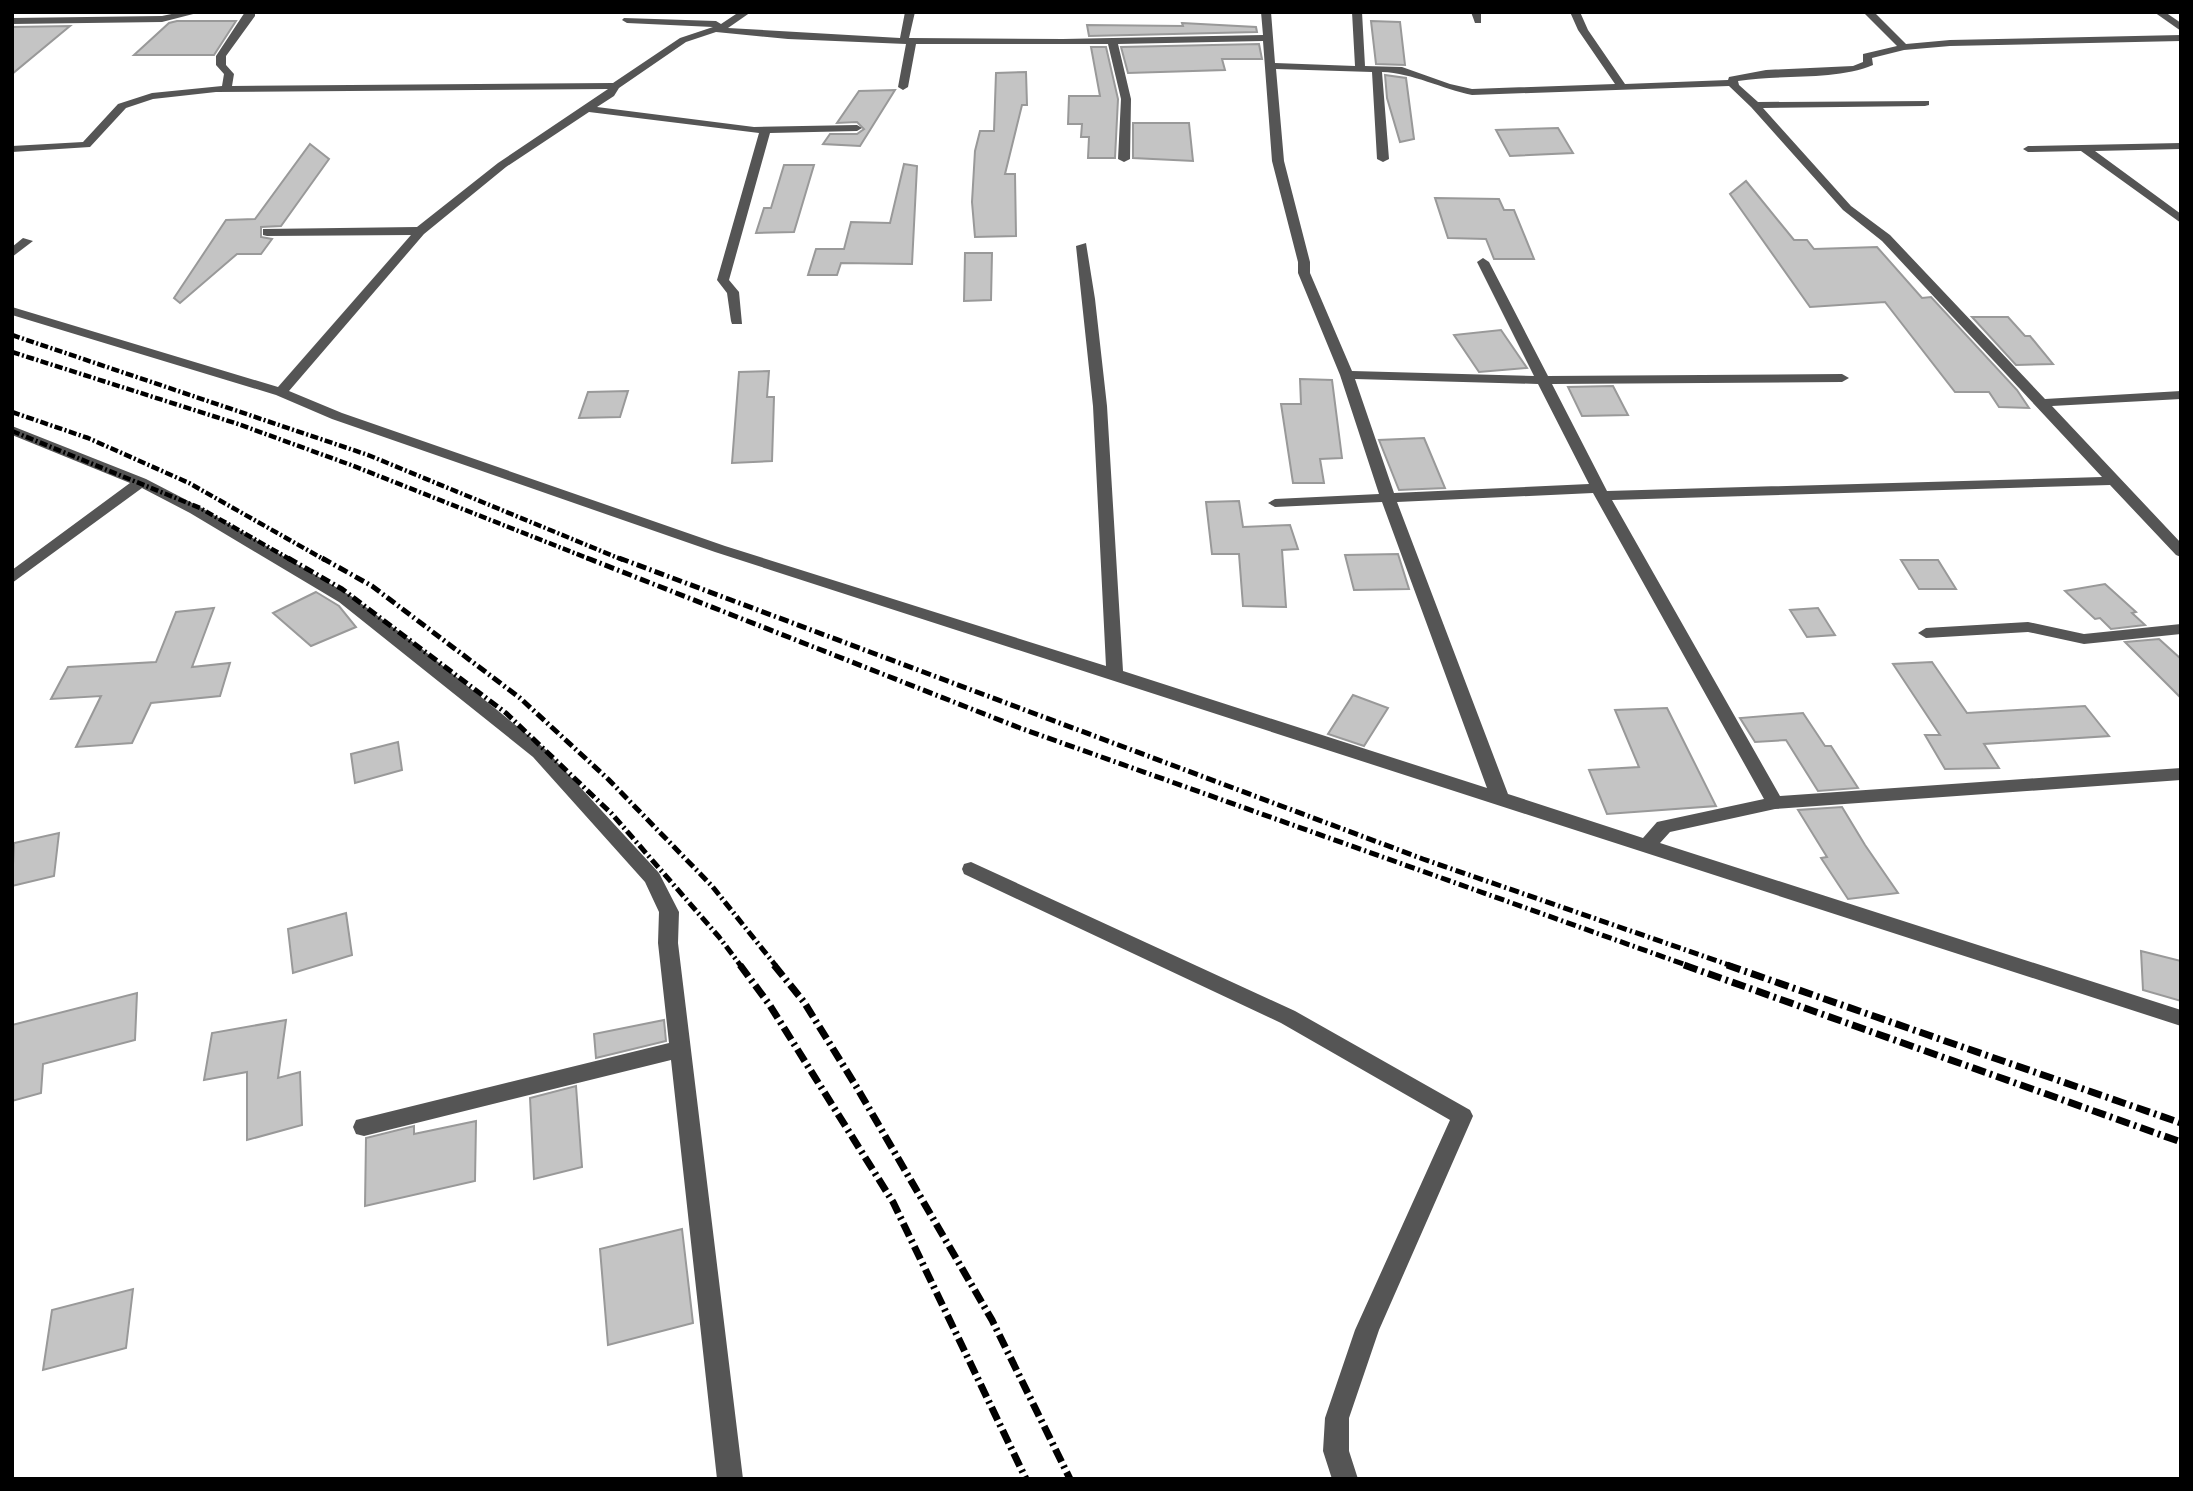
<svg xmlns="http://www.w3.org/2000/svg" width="2193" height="1491" font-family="'Titillium Web',sans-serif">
  <rect width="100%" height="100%" fill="#fff"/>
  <g fill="#c4c4c4" stroke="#999" stroke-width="2">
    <path d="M177 21H236L214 55H134L169 23Z"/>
    <path d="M1371 21 1400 22 1405 65 1376 64Z"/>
    <path d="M1182 23 1256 27 1257 32 1089 36 1087 25 1183 26Z"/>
    <path d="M70 26 12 74V27Z"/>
    <path d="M1259 44 1262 59H1222L1225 70 1128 73 1121 47Z"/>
    <path d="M1091 47H1106L1118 99 1115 158H1088L1089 137H1081L1082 124H1068L1069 96H1100Z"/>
    <path d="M1026 72 1027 105H1022L1005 174H1015L1016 236 975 237 972 202 975 151 980 131H994L996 73Z"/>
    <path d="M1385 75 1406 78 1414 139 1400 142 1387 98Z"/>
    <path d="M895 90 860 146 823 144 830 134H857L864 129 857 122 837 123 859 91Z"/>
    <path d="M1133 123H1189L1193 161 1133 158Z"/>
    <path d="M1558 128 1573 153 1510 156 1496 130Z"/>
    <path d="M310 144 329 159 281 226 261 227V237L272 239 261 254H237L180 303 174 298 226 220 255 219Z"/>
    <path d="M904 164 917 166 912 264 841 263 837 275H808L816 249H844L851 222 890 223Z"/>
    <path d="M784 165H814L794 232 756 233 764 208H771Z"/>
    <path d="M1746 181 1794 240H1807L1814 249 1877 247 1922 298 1931 297 2017 390 2029 408 1999 407 1989 392H1955L1885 302 1810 307 1730 194Z"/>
    <path d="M1435 198 1499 199 1504 210H1514L1534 259H1494L1486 239 1448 238Z"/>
    <path d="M965 253H992L991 300 964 301Z"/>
    <path d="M1972 317H2008L2025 336H2030L2053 364 2016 365Z"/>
    <path d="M1501 330 1527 368 1479 372 1454 335Z"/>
    <path d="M769 371 767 397H774L772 461 732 463 739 372Z"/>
    <path d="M1300 379 1332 380 1342 458 1320 459 1324 483H1293L1281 404H1301Z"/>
    <path d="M1613 386 1628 415 1582 416 1568 387Z"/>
    <path d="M628 391 620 417 579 418 588 392Z"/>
    <path d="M1424 438 1445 488 1399 490 1379 440Z"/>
    <path d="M1239 501 1243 527 1290 525 1298 549 1282 550 1286 607 1243 606 1239 554H1212L1206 502Z"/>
    <path d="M1398 554 1409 589 1354 590 1345 555Z"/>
    <path d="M1901 560H1938L1956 589H1919Z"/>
    <path d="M2105 584 2136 612 2132 613 2145 625 2111 629 2100 618 2095 619 2065 591Z"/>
    <path d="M316 592 339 606 356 627 311 646 273 613Z"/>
    <path d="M214 608 192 667 230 663 220 696 151 703 132 743 76 747 101 696 51 699 68 667 156 662 176 612Z"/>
    <path d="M1818 608 1835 635 1807 637 1790 610Z"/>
    <path d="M2159 639 2181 659V698L2125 642Z"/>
    <path d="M1932 662 1967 713 2085 706 2109 736 1984 744 1999 768 1945 769 1925 735H1940L1893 664Z"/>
    <path d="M1353 695 1388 708 1364 746 1328 734Z"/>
    <path d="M1667 708 1716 806 1607 814 1589 770 1639 767 1615 710Z"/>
    <path d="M1803 713 1825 746H1831L1858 788 1818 791 1786 740 1755 742 1740 718Z"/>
    <path d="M398 742 402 770 355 783 351 754Z"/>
    <path d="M1842 807 1865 845 1898 893 1848 899 1821 858 1827 857 1798 810Z"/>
    <path d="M59 833 54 876 12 886 14 843Z"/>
    <path d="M346 913 352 955 293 973 288 929Z"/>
    <path d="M2141 951 2181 961V1001L2143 990Z"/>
    <path d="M137 993 135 1040 43 1064 41 1093 12 1101V1025Z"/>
    <path d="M286 1020 278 1078 300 1072 302 1125 247 1140V1072L204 1080 212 1033Z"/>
    <path d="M664 1020 666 1041 596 1058 594 1034Z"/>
    <path d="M576 1086 582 1167 534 1179 530 1098Z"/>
    <path d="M476 1121 475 1181 365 1206 366 1138 414 1126V1134Z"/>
    <path d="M682 1229 693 1323 608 1345 600 1249Z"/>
    <path d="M133 1289 126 1348 43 1370 52 1310Z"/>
  </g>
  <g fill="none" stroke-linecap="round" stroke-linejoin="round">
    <g fill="#555" fill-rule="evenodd">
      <path d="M181 12H201L162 22 12 24V18L162 16Z"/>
      <path d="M245 12H255V16L226 56V65L234 74 232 86 613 83 680 38 713 27 627 23 622 20 624 18 716 21 721 24 739 12H751L728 28 900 38 905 12H915L909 38 1063 39 1263 35 1261 12H1271L1275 63 1355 66 1352 12H1362L1365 66 1402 67 1450 84 1472 89 1615 84 1578 30 1570 12H1580L1588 30 1625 84 1728 80 1729 77 1766 70 1853 66 1863 62V54L1897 46 1863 12H1874L1906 44 1950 40 2181 35V41L1950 46 1904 50 1872 58 1873 65C1836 81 1780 74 1738 81L1739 85 1758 102 1929 101V105L1925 106 1763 108 1851 206 1890 235 2045 399 2181 391V399L2052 406 2181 543V557L2176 555 2110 485 1612 500 1780 796 2181 768V780L1775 809 1670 832 1660 843 2181 1010V1026L715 552 332 419 276 395 12 315V307L278 387 411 235 267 236 263 235V229L417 227 498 163 608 89 216 92 153 99 126 108 90 147 12 152V146L83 142 118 104 152 93 222 86 224 74 216 65V56ZM716 32 788 39 906 44 898 87 903 90 908 87 916 44H1108L1121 99 1118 159 1124 162 1130 159 1131 99 1118 44 1263 41 1272 161 1298 262V273L1340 375 1379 494 1275 499 1268 503 1275 507 1382 502 1487 788 1123 671 1107 406 1095 299 1086 243 1076 246 1093 406 1106 666 725 546 342 413 289 391 424 234 506 167 589 112 759 133 717 280 727 293 731 321 732 324H742L739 292 729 280 770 133 857 131 862 128 857 125 754 127 597 107 614 96 619 88 686 42ZM1276 69 1372 72 1377 159 1383 162 1389 159 1382 72C1413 73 1442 89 1472 95L1729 86 1751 107 1843 210 1882 241 2102 477 1607 491 1552 384 1842 382 1849 378 1842 374 1548 376 1489 262 1483 258 1477 262 1534 376 1352 371 1310 273V262L1284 161ZM1355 379 1538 384 1589 484 1394 493ZM1593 493 1764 799 1657 822 1643 838 1508 794 1397 502Z"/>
      <path d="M1471 12H1481V23H1475Z"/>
      <path d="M2154 12H2165L2181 23V31Z"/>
      <path d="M2181 143V149L2095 151 2181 214V223L2081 151 2028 152 2023 149 2028 146Z"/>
      <path d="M23 238 33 241 12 257V247Z"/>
      <path d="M12 426 146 479 200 507 351 596 422 649 545 749 659 873 679 912 678 943 743 1479H717L671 1060 364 1136 356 1134 353 1127 356 1120 364 1118 669 1043 658 943 659 912 645 882 533 757 339 602 190 513 142 488 12 583V570L130 483 12 435Z"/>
      <path d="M2028 622 2084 634 2181 624V634L2084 644 2028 632 1926 638 1918 633 1926 628Z"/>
      <path d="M971 862 1295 1011 1470 1110 1473 1116 1379 1330 1349 1418V1451L1358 1479H1332L1323 1451 1325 1418 1355 1330 1450 1120 1281 1023 964 874 962 869 964 864Z"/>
    </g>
    <g stroke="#000" stroke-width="4.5" stroke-dasharray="8 2.5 2 2.5" stroke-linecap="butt">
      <path d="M12 335 368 455 623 560"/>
      <path d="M12 352 238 424 351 465 592 560"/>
      <path d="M12 412 88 438 189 483 325 560"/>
      <path d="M12 431 200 508 291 560"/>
    </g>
    <g stroke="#000" stroke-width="5" stroke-dasharray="10 3.5 2 3.5" stroke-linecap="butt">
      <path d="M288 558 342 589 506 713 612 814 719 937 741 966"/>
      <path d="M322 558 372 586 520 698 608 779 712 886 776 966"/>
      <path d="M587 558 1020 728 1689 966"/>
      <path d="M619 558 1423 859 1732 966"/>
    </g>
    <g stroke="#000" stroke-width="7" stroke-dasharray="14 4.5 2.5 4.5" stroke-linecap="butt">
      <path d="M740 965 769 1004 893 1202 1026 1479"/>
      <path d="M774 965 804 1002 856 1086 992 1320 1070 1479"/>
      <path d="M1684 965 2181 1142"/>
      <path d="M1727 965 2181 1123"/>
    </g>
  </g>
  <rect width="2193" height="1491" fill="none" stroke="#000000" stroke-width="28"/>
</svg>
